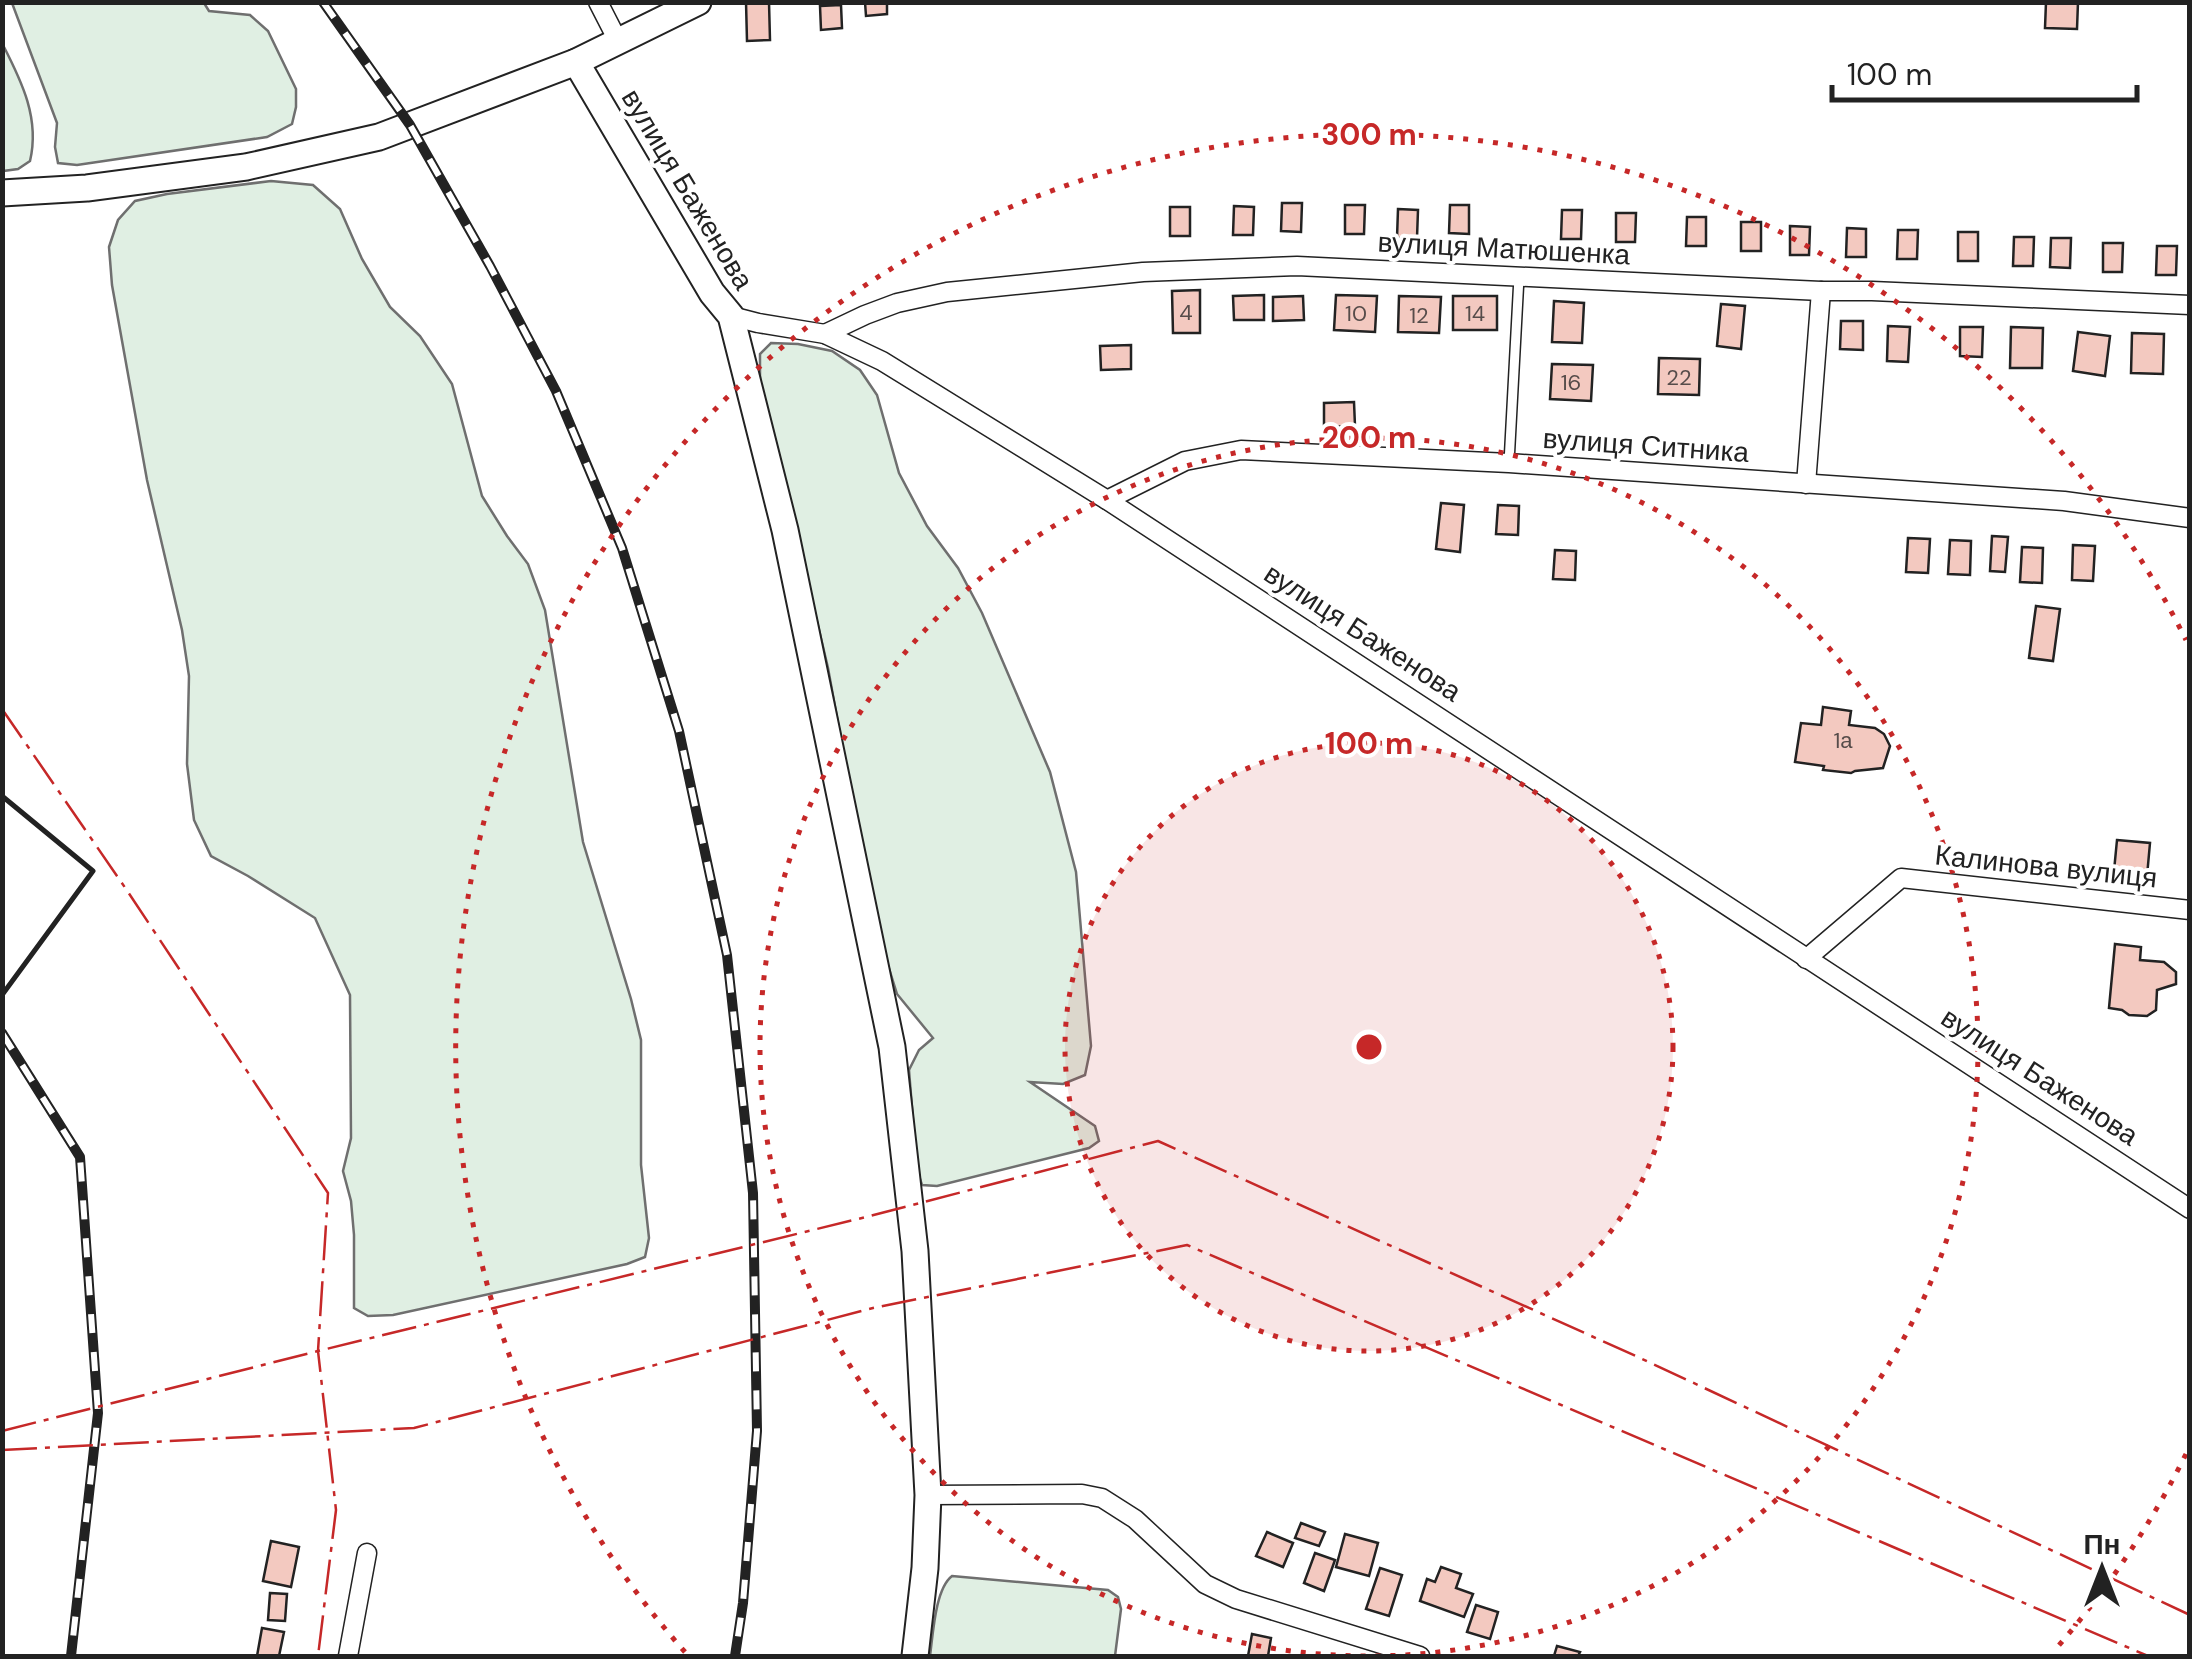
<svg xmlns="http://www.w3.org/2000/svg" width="2192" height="1659" font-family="'DM Sans',sans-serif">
  <rect width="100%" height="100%" fill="#fff"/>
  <g fill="#e0efe3" stroke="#6f6f6f" stroke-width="2.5">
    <path d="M12 3H204L209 11 250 15 268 31 296 89V107L292 124 267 137 77 165 58 163 55 147 57 123Z"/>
    <path d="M3 45C22 82 40 119 30 161L18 169 3 171Z"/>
    <path d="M271 181 313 185 340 209 362 259 390 307 420 336 452 384 482 496 507 536 528 564 545 610 583 842 631 999 641 1040V1165L649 1238 645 1257 627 1264 393 1315 368 1316 354 1308V1235L351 1201 343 1171 351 1138 350 995 315 918 248 876 211 856 194 820 187 764 189 676 182 630 147 480 112 285 109 247 118 220 135 201 167 194Z"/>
    <path d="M771 343 798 344 832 351 860 370 877 395 899 473 927 526 958 568 982 613 1050 772 1076 872 1091 1046 1085 1075 1063 1084 1030 1082 1095 1126 1099 1141 1089 1148 937 1186 922 1185 917 1170 909 1070 919 1050 933 1038 897 994 887 962 854 811 828 668 760 380V354Z"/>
    <path d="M952 1576 1108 1590 1118 1597 1121 1609 1115 1656H930C933 1635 935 1589 952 1576Z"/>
  </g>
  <g fill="#f3c9c0" stroke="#222" stroke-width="2.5">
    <path d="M746 2H769L770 40 747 41Z"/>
    <path d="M865 2H887V14L866 16Z"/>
    <path d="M2046 2H2078L2077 29 2045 28Z"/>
    <path d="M841 5 842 28 821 30 820 6Z"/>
    <path d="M1282 203H1302L1301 232 1281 231Z"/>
    <path d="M1345 205H1365L1364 234H1345Z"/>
    <path d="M1450 205H1469V234L1449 233Z"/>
    <path d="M1234 206 1254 207 1253 235H1233Z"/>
    <rect x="1170" y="207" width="20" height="29"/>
    <path d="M1398 209 1418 210 1417 238H1397Z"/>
    <path d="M1562 210H1582L1581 239H1561Z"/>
    <path d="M1616 213H1636L1635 242H1616Z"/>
    <path d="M1687 217H1706V246H1686Z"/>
    <rect x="1741" y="222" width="20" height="29"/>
    <path d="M1790 226 1810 227 1809 255H1790Z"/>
    <path d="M1847 228 1866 229V257H1846Z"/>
    <path d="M1898 230H1918L1917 259H1897Z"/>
    <rect x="1958" y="232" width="20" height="29"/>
    <path d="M2014 237H2034L2033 266H2013Z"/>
    <path d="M2051 238H2071L2070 268 2050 267Z"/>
    <path d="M2103 243H2123L2122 272H2103Z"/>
    <path d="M2157 246H2177L2176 275H2156Z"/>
    <path d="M1200 290V333H1173L1172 291Z"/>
    <path d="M1264 295V320H1234L1233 296Z"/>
    <path d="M1336 295 1377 296 1375 332 1334 330Z"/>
    <path d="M1303 296 1304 320 1273 321V297Z"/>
    <path d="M1399 296 1441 297 1439 333 1398 332Z"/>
    <rect x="1453" y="296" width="44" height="34"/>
    <path d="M1554 301 1584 303 1582 343 1552 342Z"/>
    <path d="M1721 304 1745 306 1741 349 1717 346Z"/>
    <path d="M1841 321H1863V350L1840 349Z"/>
    <path d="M1888 326 1910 327 1908 362 1887 361Z"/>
    <path d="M1960 327H1983L1982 357 1960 356Z"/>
    <path d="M2011 327 2043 328 2042 368H2010Z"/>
    <path d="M2078 332 2110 336 2105 376 2073 371Z"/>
    <path d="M2132 333 2164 334 2163 374 2131 373Z"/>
    <path d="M1131 345V369L1101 370 1100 346Z"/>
    <path d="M1659 358 1700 359 1699 395 1658 394Z"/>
    <path d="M1552 364 1593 365 1591 401 1550 399Z"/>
    <path d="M1354 402 1355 426 1324 427V403Z"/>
    <path d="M1441 503 1464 505 1460 552 1436 549Z"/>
    <path d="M1498 505 1519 506 1518 535 1496 534Z"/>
    <path d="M1992 536 2008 537 2005 572 1990 571Z"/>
    <path d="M1908 538 1930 539 1928 573 1906 572Z"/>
    <path d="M1950 540 1971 541 1970 575 1948 574Z"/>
    <path d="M2073 545 2095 546 2093 581 2072 580Z"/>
    <path d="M2022 547 2043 548 2042 583 2020 582Z"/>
    <path d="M1555 550 1576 551 1575 580 1553 579Z"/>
    <path d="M2036 606 2060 609 2053 661 2029 658Z"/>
    <path d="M1823 707 1851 711 1849 725 1875 728 1884 734 1890 746 1883 768 1855 771 1851 773 1823 770 1824 766 1795 762 1801 723 1821 725Z"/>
    <path d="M2117 840 2150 843 2147 876 2114 871Z"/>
    <path d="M2115 944 2141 947 2140 960 2164 962 2176 972V984L2157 990 2156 1010 2147 1016 2129 1015 2122 1010 2109 1008Z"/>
    <path d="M1301 1523 1325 1532 1319 1546 1295 1538Z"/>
    <path d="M1267 1532 1293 1543 1283 1567 1256 1556Z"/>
    <path d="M1345 1534 1378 1543 1369 1576 1336 1567Z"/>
    <path d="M271 1541 299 1547 291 1587 263 1581Z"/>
    <path d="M1315 1553 1335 1560 1324 1591 1304 1583Z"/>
    <path d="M1441 1567 1461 1574 1456 1588 1473 1594 1464 1617 1420 1601 1427 1579 1435 1582Z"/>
    <path d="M1380 1568 1402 1575 1389 1616 1366 1609Z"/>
    <path d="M270 1593 287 1594 285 1621 268 1620Z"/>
    <path d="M1476 1605 1498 1612 1490 1639 1467 1632Z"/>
    <path d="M262 1628 284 1632 279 1656H257Z"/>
    <path d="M1252 1634 1271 1638 1268 1656H1248Z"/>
    <path d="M1557 1646 1580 1652 1578 1656H1554Z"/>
  </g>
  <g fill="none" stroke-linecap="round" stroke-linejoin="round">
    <g stroke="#222" stroke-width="12">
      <path id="lane" d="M1509 463 1519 277"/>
    </g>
    <g stroke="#222" stroke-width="21">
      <g id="street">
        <path d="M598 2 618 41"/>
        <path d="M731 316 758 323 825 334 882 361 1107 500 2190 1209"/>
        <path d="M825 334 865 315 897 303 947 292 1143 272 1297 266 1821 291H1872L2190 305"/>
        <path d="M1806 484 1821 291"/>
        <path d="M1107 500 1185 461 1241 450 1509 463 2064 501 2190 518"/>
        <path d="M1806 959 1901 878 2190 910"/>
        <path d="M928 1495 1082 1494 1102 1498 1135 1519 1205 1584 1236 1599 1420 1656"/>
        <path d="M348 1656 367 1553"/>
      </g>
    </g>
    <g stroke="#222" stroke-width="29">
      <g id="secondary">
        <path d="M576 62 712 293 731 316 785 530 892 1047 915 1251 928 1495 925 1568 915 1656"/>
        <path d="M2 193 87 188 246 167 379 137 576 62 698 2"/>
      </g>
    </g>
    <use href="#lane" stroke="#fff" stroke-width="9"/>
    <use href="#street" stroke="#fff" stroke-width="18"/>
    <use href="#secondary" stroke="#fff" stroke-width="25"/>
    <g stroke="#222" stroke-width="10">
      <g id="rail">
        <path d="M323 2 410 125 490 266 556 391 622 548 679 731 727 955 753 1193 757 1431 743 1603 735 1656"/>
        <path d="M2 1033 80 1157 98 1413 71 1656"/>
      </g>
    </g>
    <use href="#rail" stroke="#fff" stroke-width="6" stroke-dasharray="19" stroke-linecap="butt"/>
    <path stroke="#222" stroke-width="5" d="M2 796 93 871 2 995"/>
    <g stroke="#c62828" stroke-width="2.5" stroke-dasharray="35 8 5 8" stroke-linecap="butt">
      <path d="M2 709 126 889 328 1193 318 1351 336 1510 318 1656"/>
      <path d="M2 1431 318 1351 870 1216 1158 1141 1638 1357 2190 1615"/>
      <path d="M2 1450 414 1428 873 1308 1187 1245 2148 1656"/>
    </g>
  </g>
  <circle cx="1369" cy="1047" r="304" fill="#c62828" fill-opacity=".12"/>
  <g fill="none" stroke="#c62828" stroke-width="5" stroke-dasharray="5 10">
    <circle cx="1369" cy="1047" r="304"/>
    <circle cx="1369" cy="1047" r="609"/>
    <path d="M2186 1454A913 913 0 0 1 2053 1652M685 1652A913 913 0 1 1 2186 640"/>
  </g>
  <g text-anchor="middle" stroke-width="8" stroke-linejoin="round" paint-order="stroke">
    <g font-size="22" fill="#564c4a">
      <text x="1186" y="320">4</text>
      <text x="1356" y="321">10</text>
      <text x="1475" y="321">14</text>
      <text x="1419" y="323">12</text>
      <text x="1679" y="385">22</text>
      <text x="1571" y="390">16</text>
      <text x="1843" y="748">1а</text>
    </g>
    <g font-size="28" fill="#222" stroke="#fff">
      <text transform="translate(688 189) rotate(59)" y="10">вулиця Баженова</text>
      <text transform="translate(1504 248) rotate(3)" y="10">вулиця Матюшенка</text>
      <text transform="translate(1646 445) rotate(4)" y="10">вулиця Ситника</text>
      <text transform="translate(1363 632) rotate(33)" y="10">вулиця Баженова</text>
      <text transform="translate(2046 866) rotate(6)" y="10">Калинова вулиця</text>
      <text transform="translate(2040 1076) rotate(33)" y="10">вулиця Баженова</text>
    </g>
  </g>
  <circle cx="1369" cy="1047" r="15" fill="#c62828" stroke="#fff" stroke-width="5"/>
  <g font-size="30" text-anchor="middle" font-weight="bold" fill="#c62828" stroke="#fff" stroke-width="8" stroke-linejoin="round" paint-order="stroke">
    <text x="1369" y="145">300 m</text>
    <text x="1369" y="448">200 m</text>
    <text x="1369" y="754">100 m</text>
  </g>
  <rect width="2192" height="1659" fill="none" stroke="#222222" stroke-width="10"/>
  <g transform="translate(2102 1569)" stroke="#ffffff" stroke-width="8" paint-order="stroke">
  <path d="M0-8L18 38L0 25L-18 38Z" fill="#222222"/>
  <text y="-15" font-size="28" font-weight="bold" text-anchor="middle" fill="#222222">Пн</text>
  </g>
  <path d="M1832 85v15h305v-15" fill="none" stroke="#222222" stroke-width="5"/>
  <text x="1847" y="85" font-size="30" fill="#222222" stroke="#ffffff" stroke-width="8" paint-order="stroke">100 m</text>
</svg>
